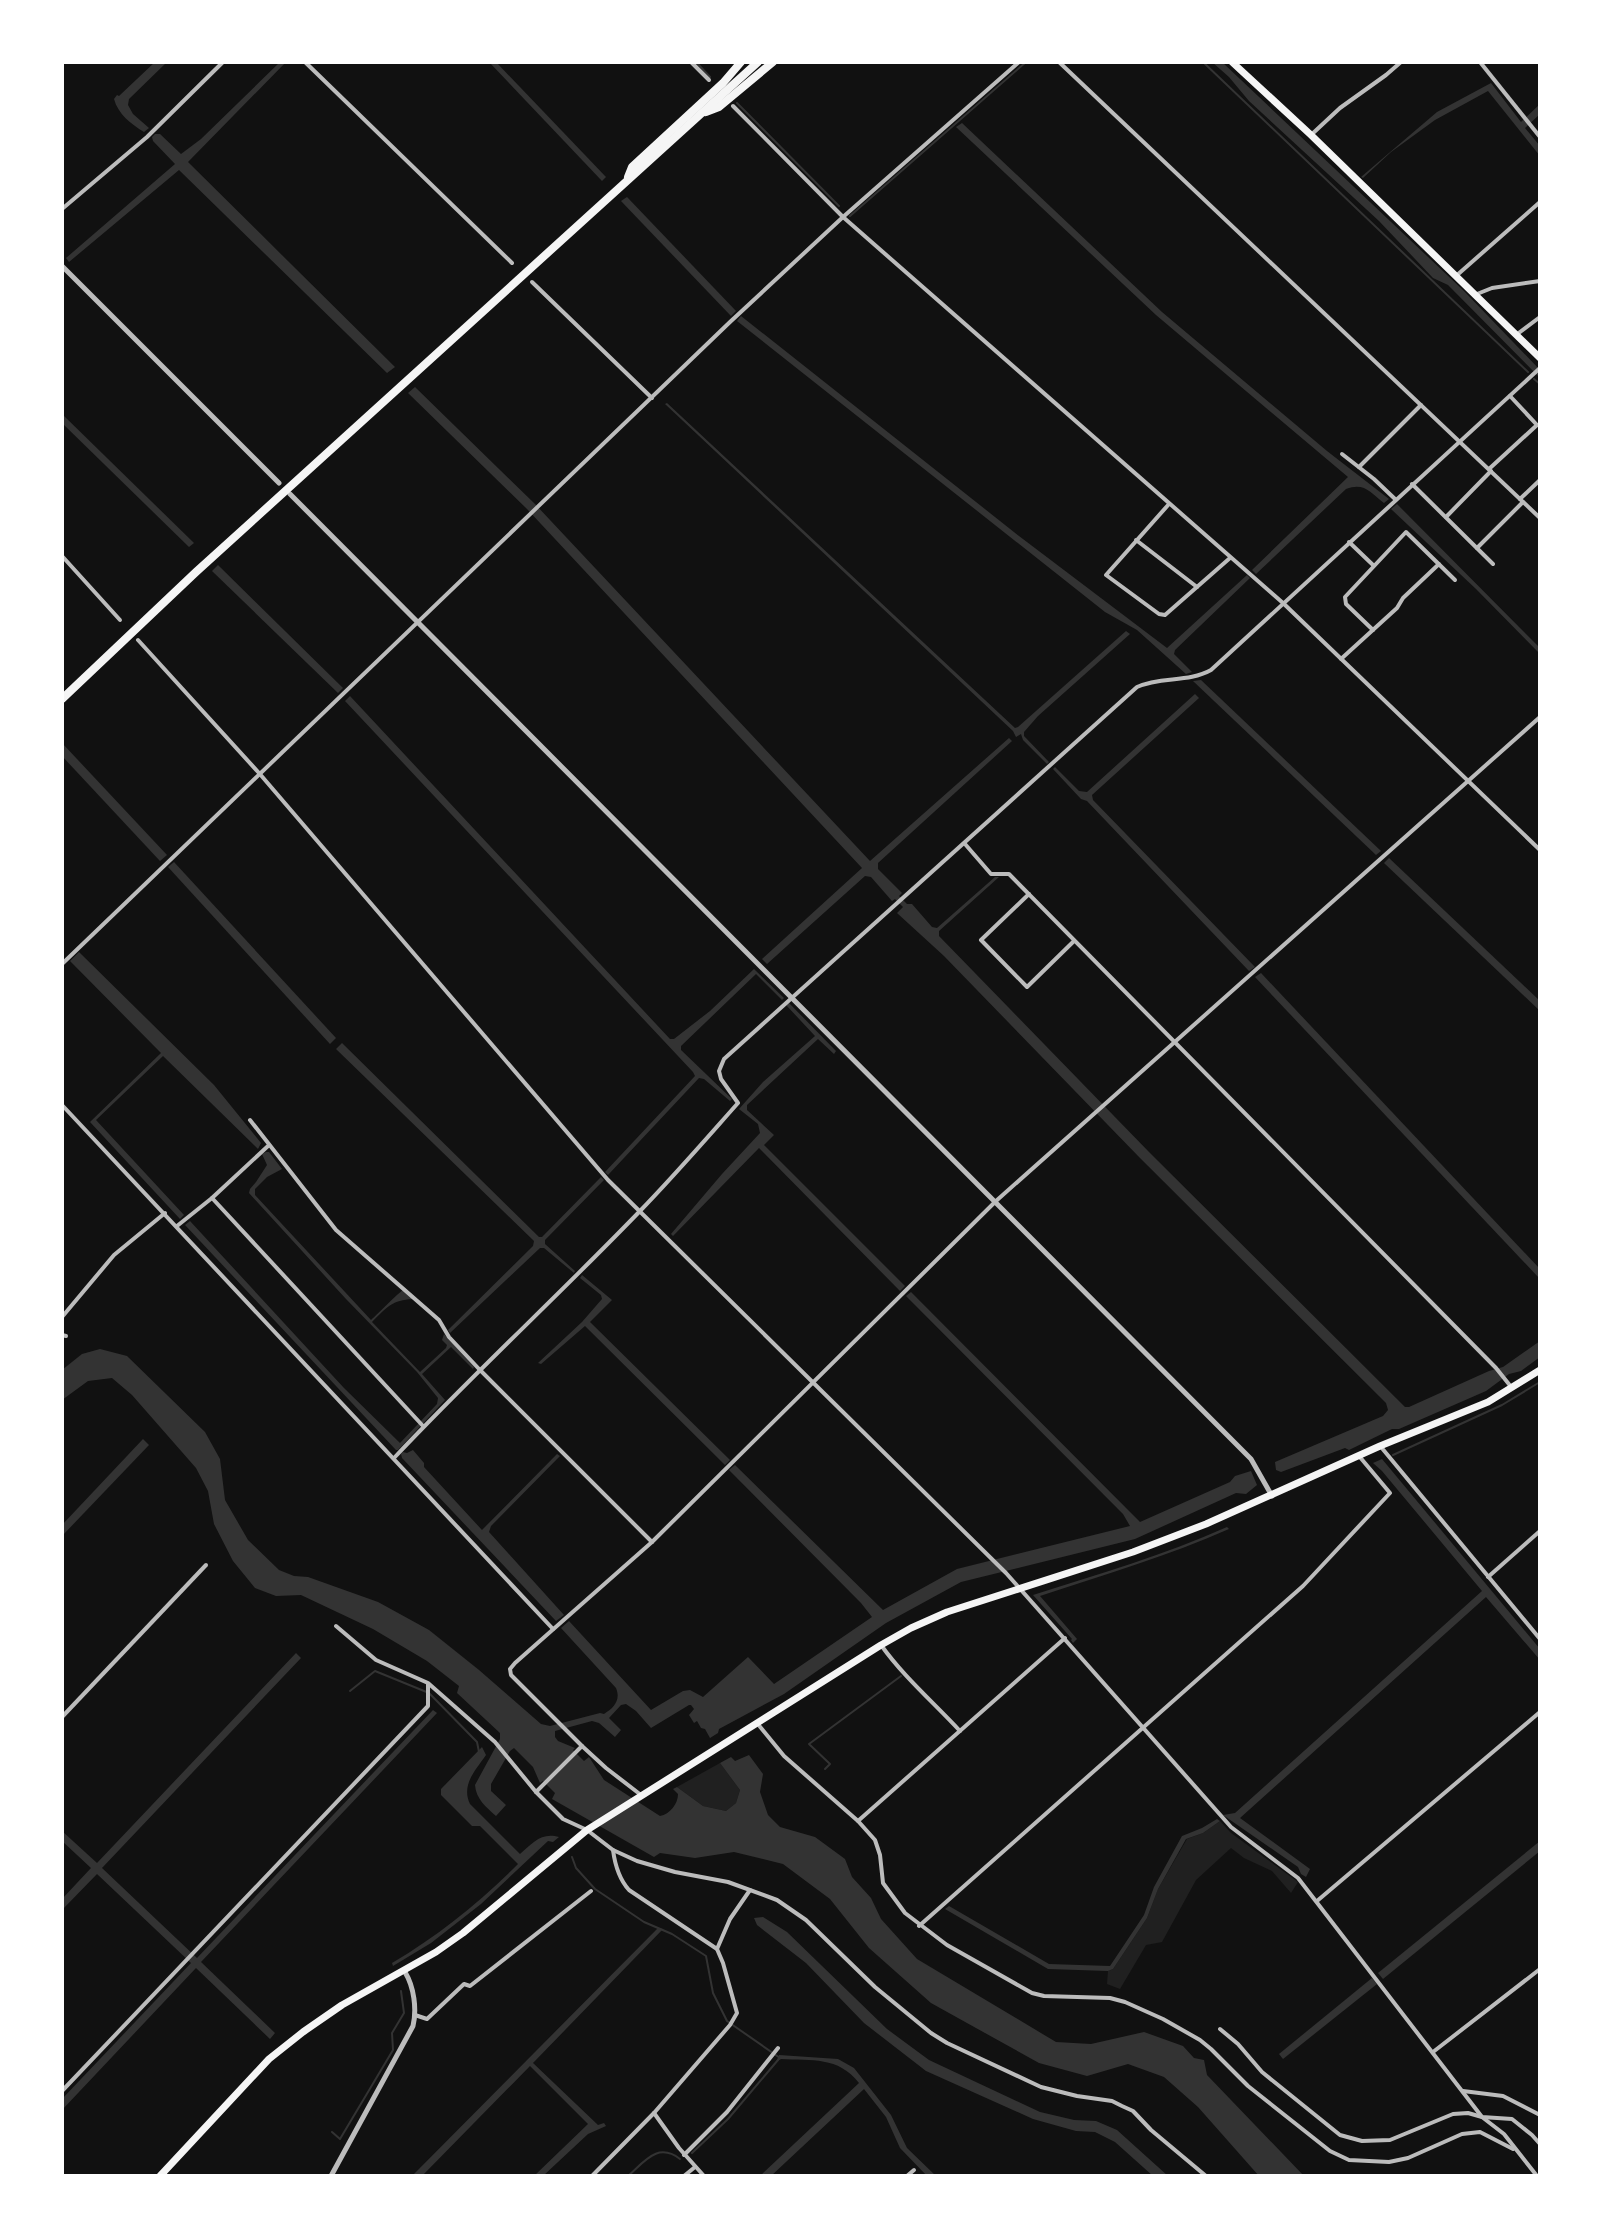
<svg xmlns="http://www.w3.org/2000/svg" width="1602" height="2238" font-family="Arial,sans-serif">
  <rect width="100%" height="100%" fill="#111"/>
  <g fill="#202020">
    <path d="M720 1763 740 1790 736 1803 726 1811 703 1806 677 1787Z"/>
    <path d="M1220 1821 1231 1833 1298 1882 1291 1893 1272 1871 1244 1858 1231 1848 1196 1880 1162 1942 1146 1945 1120 1989 1107 1984 1108 1971 1113 1969 1147 1918 1158 1889 1187 1839 1203 1833Z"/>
  </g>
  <g fill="#333">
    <path d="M155 62H167L129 99 128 105 133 114 149 128 144 132C131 124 118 114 114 99L117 95 119 96Z"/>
    <path d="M280 62H286L188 162 395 367 387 373 179 170 69 262 66 258 175 164 153 141 152 137 155 134H160L181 154 201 139Z"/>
    <path d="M489 62H496L606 177 602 181Z"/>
    <path d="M1212 62H1222L1464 291 1540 370V378L1448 285 1433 278 1379 221 1249 101 1229 77Z"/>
    <path d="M1491 83 1521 122 1540 104V114L1525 128 1540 146V156L1488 91 1435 120 1391 152 1363 178 1361 177 1437 112Z"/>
    <path d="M962 123 1162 312 1327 451 1389 499 1384 503C1370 492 1364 482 1346 489L1256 574 1252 570 1348 477 1156 315 956 127Z"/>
    <path d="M627 197 736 311 731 316 621 201Z"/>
    <path d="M741 316 1019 536 1167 648 1247 575 1250 578 1175 650 1174 654 1192 672 1186 674 1137 630 1105 612 737 321Z"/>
    <path d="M415 387 535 504 870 861 1009 738 1012 741 878 863V869L902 893 899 896 907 904H912L932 927 937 928 995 877H999L939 931V936L1149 1152 1405 1407H1409L1489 1371 1503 1367 1540 1341V1357L1521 1371 1509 1374 1486 1391 1399 1429H1392L1349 1450 1345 1448 1281 1472 1276 1470 1275 1462 1383 1416 1388 1410 1386 1403 1140 1158 944 956 897 913 903 907 895 899 892 901 871 877 865 876 767 964 762 959 862 868 527 509 408 393Z"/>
    <path d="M667 403 1015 728 1018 727 1126 631 1130 634 1038 716 1024 732V736L1049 762 1047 764 1023 740 1021 734 1016 737 1013 731 665 404Z"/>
    <path d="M62 414 194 543 189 547 62 423Z"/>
    <path d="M1397 504 1540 648V654L1476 589 1391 509Z"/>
    <path d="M218 565 343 688 338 693 212 571Z"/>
    <path d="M1201 680 1381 851 1376 855 1193 681Z"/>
    <path d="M1195 694 1199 698 1092 795 1093 800 1255 967 1249 971 1087 801 1081 799 1053 769 1055 767 1079 791 1087 792Z"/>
    <path d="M350 696 670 1039H674L710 1011 754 969 784 998 782 1000 756 974 681 1046V1050L732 1099 730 1101 704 1079 699 1078 608 1175 605 1172 695 1076 693 1072 345 701Z"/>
    <path d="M62 743 167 855 160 861 62 756Z"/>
    <path d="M1389 858 1540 1001V1011L1384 863Z"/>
    <path d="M174 862 336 1038 330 1044 168 867Z"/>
    <path d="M79 952 214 1085 261 1143 258 1149 163 1056 96 1120 184 1215 180 1219 90 1122 161 1053 70 961Z"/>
    <path d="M1261 973 1540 1269V1279L1255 977Z"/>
    <path d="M789 1003 836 1051 834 1054 818 1039 747 1105V1110L774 1135 764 1145 905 1286 900 1291 759 1148 673 1236 671 1234 722 1174 760 1133 758 1124 739 1109 763 1082 815 1036 786 1005Z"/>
    <path d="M342 1043 539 1237H542L601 1177 604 1180 545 1240V1244L575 1271 574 1273 544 1248H540L450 1333 448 1330 533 1246 534 1241 336 1049Z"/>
    <path d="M266 1152H269L282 1169 267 1177 255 1189V1195L371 1320C379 1313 396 1295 403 1290L413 1299C392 1300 387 1307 372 1322L420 1372 446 1348 447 1345 442 1340 444 1334 474 1367 473 1369 451 1347 422 1374 445 1400 398 1450H396L185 1225 190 1221 344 1388 400 1443 437 1404 438 1398 417 1372 346 1299 249 1193 250 1189 256 1182 267 1165 262 1154Z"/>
    <path d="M582 1275 612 1300 590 1322 730 1460 725 1465 585 1326 541 1364 538 1363 582 1322 602 1299 601 1295 580 1278Z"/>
    <path d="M911 1292 1140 1522 1230 1482 1235 1476 1251 1471 1257 1485 1246 1494 1236 1493 1135 1539 961 1582 886 1623 784 1694 719 1729 718 1733 710 1738 705 1729 701 1728 697 1721 694 1723 689 1715 694 1709 691 1705H689L651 1728 636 1711 626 1704 621 1705 609 1718 621 1730 615 1737 599 1723 592 1721 555 1731V1737L558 1741 575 1748 573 1750 584 1761 589 1757 604 1780 660 1816C670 1814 678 1804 678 1794L673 1789 677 1787 703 1806 726 1811 736 1803 740 1790 720 1763 731 1757 735 1761 749 1755 763 1774 760 1792 768 1815 780 1827 815 1837 845 1859 852 1877 871 1898 881 1919 917 1959 1056 2042 1091 2044 1144 2032 1183 2046 1194 2058 1204 2060 1207 2075 1304 2176H1259L1198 2107 1164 2077 1128 2064 1087 2076 1039 2063 931 2003 869 1948 830 1899 783 1864 734 1852 695 1858 660 1853 654 1857 552 1799 555 1793 543 1781 540 1783 533 1767 514 1748 510 1751 491 1784V1791L506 1805 496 1816C486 1807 476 1799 475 1785L500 1739V1733L457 1693 459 1686 427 1661 373 1629 301 1595 276 1596 255 1588 233 1561 214 1524 208 1491 196 1468 132 1395 112 1378 88 1381 62 1400V1370L82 1354 100 1349 127 1356 205 1432 220 1459 225 1500 248 1540 279 1570 294 1576 308 1577 378 1602 429 1630 479 1670 541 1724 550 1726 600 1713 604 1714C614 1708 621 1700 616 1688L561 1628 569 1621 651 1710 683 1691 690 1690 703 1697 748 1657 774 1684 872 1617 861 1603 729 1470 735 1465 883 1610 957 1569 1130 1526 1123 1514 906 1296Z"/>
    <path d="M143 1439 149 1445 62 1536V1525Z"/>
    <path d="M413 1450 424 1463V1467L482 1530 557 1454 560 1456 491 1526 489 1532 564 1615 556 1621 402 1458 401 1454 403 1452 407 1453Z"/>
    <path d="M1382 1459 1540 1649V1660L1486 1597 1240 1818 1310 1869 1306 1877 1301 1874 1298 1867 1223 1815 1235 1813 1482 1591 1382 1471 1373 1463Z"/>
    <path d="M1227 1527 1229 1529C1168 1556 1103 1575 1040 1596L1077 1639 1073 1643 1071 1640 1072 1639 1033 1595C1098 1574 1165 1555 1227 1527Z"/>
    <path d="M296 1653 301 1658 102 1868 197 1958 433 1710 437 1713 201 1962 275 2033 270 2039 196 1968 62 2110V2099L191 1963 97 1874 62 1910V1899L91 1868 62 1841V1831L97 1863Z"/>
    <path d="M482 1747 486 1755C475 1771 461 1785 470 1804L520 1854C533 1843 541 1832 559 1837L553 1842 548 1841 481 1904 431 1943 393 1966 392 1963C439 1935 479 1903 518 1864L480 1826H472L441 1795V1789Z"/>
    <path d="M1217 1819 1220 1821 1203 1833 1186 1839 1158 1889 1147 1918 1113 1969 1108 1971 1048 1969 945 1909 949 1906 1049 1964 1110 1966 1144 1915 1154 1887 1182 1836 1202 1828Z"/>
    <path d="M1540 1841V1851L1383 1979 1378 1973Z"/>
    <path d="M763 1917 787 1932 887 2029 929 2060 1040 2112 1074 2120 1096 2121 1117 2130 1168 2176H1153L1115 2142 1095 2132 1076 2131 1033 2119 926 2071 864 2023 806 1963 757 1925 754 1918Z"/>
    <path d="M658 1928 663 1929 533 2063 598 2125 604 2123 606 2126 588 2134 543 2176H534L588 2124 530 2066 422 2176H412Z"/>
    <path d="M1372 1978 1377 1984 1283 2059 1279 2054Z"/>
    <path d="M779 2055 838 2059 854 2068 891 2115 907 2148 936 2176H927L900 2148 886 2117 864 2089 771 2176H760L859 2083C838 2056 812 2061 781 2059L776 2062Z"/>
  </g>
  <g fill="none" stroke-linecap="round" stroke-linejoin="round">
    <g stroke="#333" stroke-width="2">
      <path d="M696 62 710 77"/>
      <path d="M1203 62 1528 372"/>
      <path d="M737 103 839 206"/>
      <path d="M850 216 1026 62"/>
      <path d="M1534 379 1540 384"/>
      <path d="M1393 1455 1502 1405 1540 1382"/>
      <path d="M350 1691 375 1671 429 1693 477 1742 479 1752"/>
      <path d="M825 1769 830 1764 809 1744 901 1676"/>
      <path d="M572 1857 576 1868 595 1889 644 1922 672 1934 706 1956 713 1993 727 2021 780 2058"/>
      <path d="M332 2132 340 2139 393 2050 392 2033 404 2013 401 1991"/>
      <path d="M692 2153 728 2119 778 2060"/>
      <path d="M628 2176C645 2161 658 2142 680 2159"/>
    </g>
    <g stroke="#bcbcbc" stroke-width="4">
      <path d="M305 62 512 263"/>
      <path d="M691 62 709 80"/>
      <path d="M1059 62 1540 518"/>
      <path d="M1480 62 1540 137"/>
      <path d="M733 106 843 217 1283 603 1540 850"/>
      <path d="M1311 135 1340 108 1386 75 1401 62"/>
      <path d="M62 209 147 137 223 62"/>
      <path d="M1456 276 1540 202"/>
      <path d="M532 282 652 398"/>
      <path d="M1477 294 1492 288 1540 281"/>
      <path d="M1516 335 1540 317"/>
      <path d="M1342 454 1374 479 1395 499"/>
      <path d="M1359 467 1421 405"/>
      <path d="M1489 469 1537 425 1510 396"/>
      <path d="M1412 484 1493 564"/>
      <path d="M1520 499 1540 480"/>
      <path d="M1169 504 1106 575 1159 614 1165 615 1230 558"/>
      <path d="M1446 517 1491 471"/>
      <path d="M1136 540 1197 587"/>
      <path d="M1349 542 1373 565"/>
      <path d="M1477 548 1523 502"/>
      <path d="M62 556 120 620"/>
      <path d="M1373 630 1346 604 1345 597 1406 532 1455 580"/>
      <path d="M138 640 259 773 608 1180 1006 1573 1231 1827 1298 1878 1482 2117 1504 2134 1537 2176"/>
      <path d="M1341 659 1397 608 1403 598 1439 564"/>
      <path d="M965 844 991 874H1009L1496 1368 1512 1388"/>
      <path d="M1029 894 981 940 1027 987 1074 941"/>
      <path d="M62 964 730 322 843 217 1019 62"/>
      <path d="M62 1105 553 1629"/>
      <path d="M250 1120 336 1230 439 1320 449 1337 479 1369 652 1542"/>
      <path d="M212 1198 423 1426"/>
      <path d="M177 1226 212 1198 268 1146"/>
      <path d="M62 1317 114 1255 165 1213"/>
      <path d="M62 1335 66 1336"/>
      <path d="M1381 1447 1540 1639"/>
      <path d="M394 1458C474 1373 559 1295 640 1211 674 1176 706 1139 738 1103L721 1079 719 1071 724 1059 1137 687C1161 676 1188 683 1211 670L1540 368"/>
      <path d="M1488 1577 1540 1531"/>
      <path d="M336 1626 376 1660 428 1683 495 1742 536 1792 563 1819 587 1830 613 1850 637 1861 675 1872 728 1882 777 1900 806 1920 875 1987 931 2033 947 2043 1041 2087 1077 2096 1112 2101 1122 2106 1133 2111 1151 2130 1206 2176"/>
      <path d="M881 1645C903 1676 933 1702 960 1731"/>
      <path d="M62 1717 206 1565"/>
      <path d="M757 1723 784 1756 858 1821 875 1840 880 1855 883 1883 905 1913 947 1945 1032 1993 1044 1996 1110 1998 1125 2002 1163 2019 1200 2040 1211 2049 1248 2086 1330 2151 1349 2160 1389 2162 1408 2158 1462 2134 1480 2132 1513 2149"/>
      <path d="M582 1746 606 1768 641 1795"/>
      <path d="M536 1792 582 1746 511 1675 510 1669 515 1663 652 1542 996 1201 1540 717"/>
      <path d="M858 1821 1065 1638"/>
      <path d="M1317 1901 1540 1712"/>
      <path d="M919 1926 1303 1586 1390 1493 1359 1456"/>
      <path d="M717 1949 730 1919 750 1890"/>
      <path d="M415 2015 427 2019 464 1984 470 1986 591 1891"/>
      <path d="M1220 2029 1238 2044 1262 2072 1340 2135 1362 2141 1390 2140 1453 2114 1468 2113 1482 2117 1512 2119 1532 2135 1540 2144"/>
      <path d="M1433 2052 1540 1969"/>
      <path d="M62 2091 428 1706V1684"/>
      <path d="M1463 2091 1503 2096 1540 2115"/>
      <path d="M654 2113 679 2148 704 2176"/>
      <path d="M684 2155 727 2112 778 2048"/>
      <path d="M592 2176 654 2113 730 2025 737 2013 723 1963 717 1949 629 1890C619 1879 615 1865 613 1850"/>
      <path d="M684 2176 695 2167"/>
      <path d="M907 2176 914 2170"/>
    </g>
    <g stroke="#bcbcbc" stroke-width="5">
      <path d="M62 266 279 483"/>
      <path d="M290 494 1251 1459 1272 1496"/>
      <path d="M331 2176 413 2026C417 2009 414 1987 405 1972"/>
    </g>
    <path stroke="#f5f5f5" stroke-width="7" d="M1232 62 1311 135 1540 358"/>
    <path stroke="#f5f5f5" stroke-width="7" d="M160 2176 269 2059 303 2032 342 2005 436 1952 463 1933 587 1830 881 1645 911 1628 947 1612 1133 1552 1206 1524 1380 1446 1488 1402 1540 1370"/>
    <g stroke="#f5f5f5" stroke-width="8">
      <path d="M706 112 719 107 773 62"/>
      <path d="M628 177 632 167 723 83 741 62"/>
      <path d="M62 699 196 572 758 62"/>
    </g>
  </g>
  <rect width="1602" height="2238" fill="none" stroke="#ffffff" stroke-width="128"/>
</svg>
